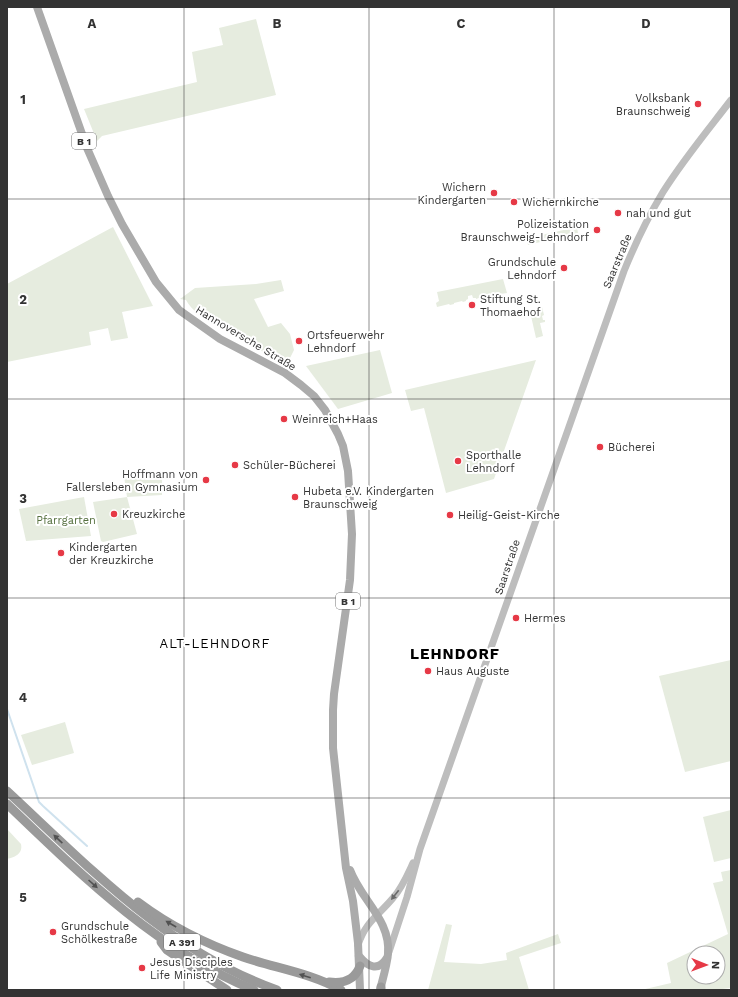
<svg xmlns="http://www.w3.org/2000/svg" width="738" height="997" font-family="'Work Sans',sans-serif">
  <rect width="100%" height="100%" fill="#fff"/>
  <g fill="#e6ecdf" fill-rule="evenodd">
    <path d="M256 19 276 95 102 136 97 141 84 109 197 82 192 52 223 45 219 28Z"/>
    <path d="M113 227 153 306 122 312 128 338 111 341 108 328 89 332 91 345 7 362V284Z"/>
    <path d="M577 227 578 233 528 245 527 241 519 242V240Z"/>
    <path d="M503 279 507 293 500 294 499 292 491 294V296L487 297V295L476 299V298H473L472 295 468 296V299L466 300V301L463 302 462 301 454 303V304L450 305 449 304 437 307 436 303 439 301 437 292Z"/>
    <path d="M281 280 284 291 254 299 268 327 281 323 290 334 294 350 289 360 283 364C275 358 265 354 257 348 254 346 253 343 250 341 232 329 196 320 186 300L180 299 195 288 256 284Z"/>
    <path d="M542 307 544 315 542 316 543 320H545V322L540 323 543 336 536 338 531 316 533 310Z"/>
    <path d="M380 350 392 393 338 409 306 366Z"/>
    <path d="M536 360 494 479 446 493 424 408 411 411 405 390Z"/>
    <path d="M124 476H162V495L127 497 137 534 103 542 101 541 93 502 127 497Z"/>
    <path d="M84 497 91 536 26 541 19 509Z"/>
    <path d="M731 660V761L685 772 659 676Z"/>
    <path d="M65 722 74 753 32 765 21 735Z"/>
    <path d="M731 810V858L714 862 703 817Z"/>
    <path d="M7 829 21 844C23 854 15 857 7 859Z"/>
    <path d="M731 870V988L714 990H641L671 983 667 963 728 934 713 883 723 881 721 872ZM694 953H718V977H694Z"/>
    <path d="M446 924 452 925 444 962 481 964 507 960 506 953 558 934 561 943 519 957 529 990H428Z"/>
  </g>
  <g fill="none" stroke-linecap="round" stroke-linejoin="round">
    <path stroke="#cfe2ee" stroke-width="2" d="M7 709 39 802 43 806 87 846"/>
    <g stroke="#bdbdbd" stroke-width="7">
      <path d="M358 945C366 921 378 916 393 898 402 888 407 876 413 863"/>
      <path d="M389 952 407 897 420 849 624 271C635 244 648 217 663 192 683 160 708 130 731 100"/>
    </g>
    <g stroke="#ababab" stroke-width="8">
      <path d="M37 7 87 148 108 196 122 224 156 282 179 310 220 339 285 373 301 385 314 396 325 410 338 434 343 446 348 471 352 534 350 580 334 694 333 710V748L346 868 353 901 358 943 360 990"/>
      <path d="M350 870C361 900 391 920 388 954 387 965 383 978 380 990"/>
      <path d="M359 956C368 967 378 972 387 958"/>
    </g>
    <g stroke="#9a9a9a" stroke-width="9">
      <path d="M7 791C90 868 168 951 277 990"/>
      <path d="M7 804C81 875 157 950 254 990"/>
      <path d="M138 902C170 926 206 944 243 957 275 968 311 973 341 990"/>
      <path d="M161 942 167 950 227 990"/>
      <path d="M329 982C343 984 355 980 360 966"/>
      <path d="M381 987V990"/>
    </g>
  </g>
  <defs><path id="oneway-solid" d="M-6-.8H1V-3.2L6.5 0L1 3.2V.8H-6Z"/></defs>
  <g fill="#525252">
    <use href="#oneway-solid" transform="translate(58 839) rotate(-137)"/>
    <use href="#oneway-solid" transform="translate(93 884) rotate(42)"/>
    <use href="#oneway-solid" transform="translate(171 924) rotate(-150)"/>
    <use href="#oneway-solid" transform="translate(305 976) rotate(-163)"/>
  </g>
  <use fill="#6a6a6a" href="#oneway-solid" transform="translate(395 895) rotate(128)"/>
  <path fill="none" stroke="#333" stroke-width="1" stroke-opacity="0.55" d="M184 7V990M369 7V990M554 7V990M7 199H731M7 399H731M7 598H731M7 798H731"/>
  <g fill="#e63946" stroke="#fff" stroke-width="1.5">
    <circle cx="698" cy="104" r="4"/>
    <circle cx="494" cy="193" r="4"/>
    <circle cx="514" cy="202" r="4"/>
    <circle cx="618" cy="213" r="4"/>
    <circle cx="597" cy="230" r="4"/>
    <circle cx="564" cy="268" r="4"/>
    <circle cx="472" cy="305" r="4"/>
    <circle cx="299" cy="341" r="4"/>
    <circle cx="284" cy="419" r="4"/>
    <circle cx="600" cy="447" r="4"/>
    <circle cx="458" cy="461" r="4"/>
    <circle cx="235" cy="465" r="4"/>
    <circle cx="206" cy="480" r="4"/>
    <circle cx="295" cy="497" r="4"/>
    <circle cx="114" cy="514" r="4"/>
    <circle cx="450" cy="515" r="4"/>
    <circle cx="61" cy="553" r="4"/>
    <circle cx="516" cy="618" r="4"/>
    <circle cx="428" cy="671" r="4"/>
    <circle cx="53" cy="932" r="4"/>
    <circle cx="142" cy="968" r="4"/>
  </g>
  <g text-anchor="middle" stroke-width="4" stroke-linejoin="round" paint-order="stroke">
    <g fill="#fff" stroke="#707070" stroke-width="1">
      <rect x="72" y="133" width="24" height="16" rx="3"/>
      <rect x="336" y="593" width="24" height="16" rx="3"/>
      <rect x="164" y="934" width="36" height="16" rx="3"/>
    </g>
    <g font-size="10" font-weight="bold" fill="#333">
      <text x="84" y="145">B 1</text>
      <text x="348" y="605">B 1</text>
      <text x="182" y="946">A 391</text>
    </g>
    <g font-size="11" fill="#333" stroke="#fff" text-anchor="start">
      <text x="690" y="102" text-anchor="end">Volksbank<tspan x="690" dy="13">Braunschweig</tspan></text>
      <text x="486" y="191" text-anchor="end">Wichern<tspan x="486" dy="13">Kindergarten</tspan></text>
      <text x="522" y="206">Wichernkirche</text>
      <text x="626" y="217">nah und gut</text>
      <text x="589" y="228" text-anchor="end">Polizeistation<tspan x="589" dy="13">Braunschweig-Lehndorf</tspan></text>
      <text x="556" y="266" text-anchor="end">Grundschule<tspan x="556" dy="13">Lehndorf</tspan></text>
      <text x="480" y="303">Stiftung St.<tspan x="480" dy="13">Thomaehof</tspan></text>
      <text x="307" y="339">Ortsfeuerwehr<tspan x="307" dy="13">Lehndorf</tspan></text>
      <text x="292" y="423">Weinreich+Haas</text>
      <text x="608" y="451">Bücherei</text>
      <text x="466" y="459">Sporthalle<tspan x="466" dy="13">Lehndorf</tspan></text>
      <text x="243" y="469">Schüler-Bücherei</text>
      <text x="198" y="478" text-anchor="end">Hoffmann von<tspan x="198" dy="13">Fallersleben Gymnasium</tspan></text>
      <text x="303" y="495">Hubeta e.V. Kindergarten<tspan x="303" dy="13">Braunschweig</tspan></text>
      <text x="122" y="518">Kreuzkirche</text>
      <text x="458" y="519">Heilig-Geist-Kirche</text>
      <text x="69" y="551">Kindergarten<tspan x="69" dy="13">der Kreuzkirche</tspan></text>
      <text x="524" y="622">Hermes</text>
      <text x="436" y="675">Haus Auguste</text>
      <text x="61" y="930">Grundschule<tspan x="61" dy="13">Schölkestraße</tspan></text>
      <text x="150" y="966">Jesus Disciples<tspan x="150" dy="13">Life Ministry</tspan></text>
    </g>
    <g font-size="11" fill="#333" stroke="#fff">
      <text transform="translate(617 261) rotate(-67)" y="4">Saarstraße</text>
      <text transform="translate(246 338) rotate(31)" y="4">Hannoversche Straße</text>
      <text transform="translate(507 567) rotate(-71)" y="4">Saarstraße</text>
    </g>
    <g font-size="11" fill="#56703f" stroke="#fff">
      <text x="66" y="524">Pfarrgarten</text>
    </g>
    <g font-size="13" letter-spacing="1" fill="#000" stroke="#fff">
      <text x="215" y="648">ALT-LEHNDORF</text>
    </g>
    <g font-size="15" font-weight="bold" letter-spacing="1" fill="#000" stroke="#fff">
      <text x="455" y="659">LEHNDORF</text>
    </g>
  </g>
  <g font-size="13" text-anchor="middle" font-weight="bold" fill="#333" stroke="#fff" stroke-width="4" stroke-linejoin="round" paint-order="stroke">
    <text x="92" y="28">A</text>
    <text x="277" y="28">B</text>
    <text x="461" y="28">C</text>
    <text x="646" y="28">D</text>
    <text x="23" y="104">1</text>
    <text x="23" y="304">2</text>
    <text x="23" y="503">3</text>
    <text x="23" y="702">4</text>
    <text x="23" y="902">5</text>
  </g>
  <rect width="738" height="997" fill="none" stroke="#333333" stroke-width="16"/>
  <g transform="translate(706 965) rotate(91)"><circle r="19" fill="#ffffff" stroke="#adadad"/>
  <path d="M0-3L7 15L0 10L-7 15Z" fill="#e63946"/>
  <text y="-6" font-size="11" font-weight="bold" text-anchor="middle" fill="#333333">N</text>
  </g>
</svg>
